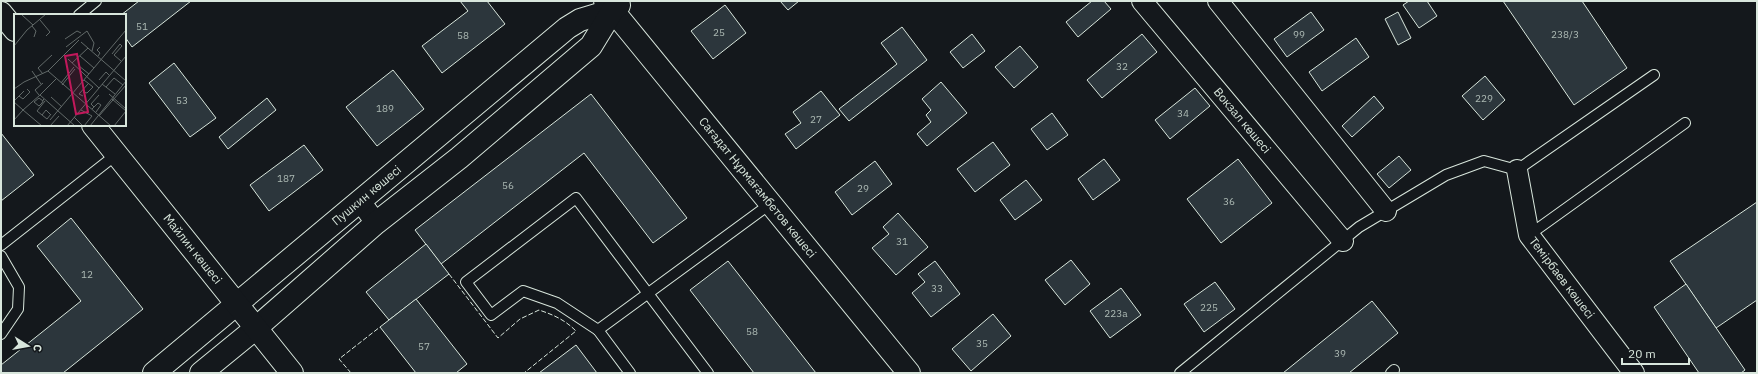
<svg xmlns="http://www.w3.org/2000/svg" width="1758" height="374" font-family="'IBM Plex Sans',sans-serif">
  <rect width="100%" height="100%" fill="#14181c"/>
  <g fill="#2c363c" stroke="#d8e6dc">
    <path d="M139 1H191L132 47 125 37V15H121Z"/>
    <path d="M460 1H487L505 24 442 73 422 46 468 11Z"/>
    <path d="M780 1H799L788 10Z"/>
    <path d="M1092 1H1104L1111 9 1078 37 1066 22Z"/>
    <path d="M1409 1H1427L1437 16 1419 28 1403 5Z"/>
    <path d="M1503 1H1582L1627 68 1574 105Z"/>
    <path d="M725 5 746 33 713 59 691 31Z"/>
    <path d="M1311 12 1324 30 1287 57 1274 39Z"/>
    <path d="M1398 12 1411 38 1398 45 1385 19Z"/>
    <path d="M902 27 927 60 849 121 839 109 897 64 881 43Z"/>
    <path d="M972 34 985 51 963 68 950 52Z"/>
    <path d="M1142 34 1157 52 1102 98 1087 80Z"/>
    <path d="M1356 38 1369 57 1322 91 1309 72Z"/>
    <path d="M1020 46 1038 67 1014 88 995 67Z"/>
    <path d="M174 63 216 118 190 137 149 83Z"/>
    <path d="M393 70 424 109 377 146 346 107Z"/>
    <path d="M1485 76 1505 100 1483 120 1462 96Z"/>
    <path d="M941 82 967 113 927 146 917 134 931 122 926 115 931 110 922 99Z"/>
    <path d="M1195 88 1210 106 1170 139 1155 120Z"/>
    <path d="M821 91 840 115 796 149 785 134 801 123 793 112Z"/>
    <path d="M591 94 687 218 653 243 584 153 441 264 415 230Z"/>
    <path d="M1374 96 1384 108 1352 137 1342 126Z"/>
    <path d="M267 98 276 110 228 149 219 137Z"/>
    <path d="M1052 113 1068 135 1047 150 1031 129Z"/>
    <path d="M1 133 34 175 1 201Z"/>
    <path d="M993 142 1010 165 975 192 957 169Z"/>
    <path d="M304 145 323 170 269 211 250 185Z"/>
    <path d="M1399 156 1411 170 1389 188 1377 174Z"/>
    <path d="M1104 159 1120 180 1093 200 1078 179Z"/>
    <path d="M1238 159 1272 203 1221 243 1187 199Z"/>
    <path d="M875 161 892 184 852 215 835 192Z"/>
    <path d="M1026 180 1042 200 1015 220 1000 200Z"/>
    <path d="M1757 202V300L1716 328 1670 261Z"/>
    <path d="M898 213 928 247 896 275 872 248 889 234 883 227Z"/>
    <path d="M71 218 143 309 63 373H1V365L81 301 37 246Z"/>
    <path d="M426 244 449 274 389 320 366 292Z"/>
    <path d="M1071 260 1090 284 1065 305 1045 280Z"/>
    <path d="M728 261 816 373H754L690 290Z"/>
    <path d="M935 261 960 294 931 317 912 293 925 282 918 274Z"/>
    <path d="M1215 282 1235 309 1204 332 1184 304Z"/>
    <path d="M1686 284 1745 370 1741 373H1699L1654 307Z"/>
    <path d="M1121 288 1141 315 1110 338 1090 311Z"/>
    <path d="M416 299 467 364 456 373H416L380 327Z"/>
    <path d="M1372 301 1398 333 1349 373H1283Z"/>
    <path d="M993 314 1011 336 971 371 952 349Z"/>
    <path d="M576 345 597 373H539Z"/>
  </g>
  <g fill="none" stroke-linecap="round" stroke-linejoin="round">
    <g stroke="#d8e6dc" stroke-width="12">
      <g id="service">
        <path d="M79 15 96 1"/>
        <path d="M1529 235 1685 123"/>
        <path d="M1 245 117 154"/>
        <path d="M1 256 19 287 18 309 1 334"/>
        <path d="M598 330 630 373"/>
        <path d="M708 373 576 198 466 282 491 315 523 291 557 303 598 330 770 204"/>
        <path d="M1180 373 1359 227 1446 175 1484 161 1517 170 1654 75"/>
        <path d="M1391 373 1394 370"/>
      </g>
    </g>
    <g stroke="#d8e6dc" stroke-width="22">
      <g id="minor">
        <path id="s1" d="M1142 1 1343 241"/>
        <path d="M1218 1 1386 211"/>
        <path id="s2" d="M1517 170 1529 235 1634 373"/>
        <path d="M360 201 376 223"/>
      </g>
    </g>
    <g stroke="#d8e6dc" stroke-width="24">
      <g id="tertiary">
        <path id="s3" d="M605 1 909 373"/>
        <path id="s4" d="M154 373 567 28 580 20 613 10"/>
        <path d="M201 373 256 328 376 223 459 158 591 46 613 10 619 5"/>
      </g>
    </g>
    <g stroke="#d8e6dc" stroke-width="24">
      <g id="secondary">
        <path d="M1 13 15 30"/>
        <path id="s5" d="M93 125 292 373"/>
      </g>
    </g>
    <use href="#service" stroke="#14181c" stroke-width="10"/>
    <use href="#minor" stroke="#14181c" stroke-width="20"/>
    <use href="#tertiary" stroke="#14181c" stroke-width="22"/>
    <use href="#secondary" stroke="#14181c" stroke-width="22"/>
    <g stroke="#d8e6dc" stroke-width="1" stroke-dasharray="5 2" stroke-linecap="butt">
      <path d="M449 274 498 338 520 319 539 310C554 315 565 320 576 331L524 373"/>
      <path d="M351 373 339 359 380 327"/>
    </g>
  </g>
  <g text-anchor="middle" stroke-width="3" stroke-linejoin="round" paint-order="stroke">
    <g font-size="10" fill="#adbab4">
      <text x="142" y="30">51</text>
      <text x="719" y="36">25</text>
      <text x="1299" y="38">99</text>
      <text x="1565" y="38">238/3</text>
      <text x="463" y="39">58</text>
      <text x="1122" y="70">32</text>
      <text x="1484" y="102">229</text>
      <text x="182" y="104">53</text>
      <text x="385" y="112">189</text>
      <text x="1183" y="117">34</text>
      <text x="816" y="123">27</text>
      <text x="286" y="182">187</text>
      <text x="508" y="189">56</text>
      <text x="863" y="192">29</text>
      <text x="1229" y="205">36</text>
      <text x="902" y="245">31</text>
      <text x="87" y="278">12</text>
      <text x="937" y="292">33</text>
      <text x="1209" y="311">225</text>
      <text x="1116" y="317">223а</text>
      <text x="752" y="335">58</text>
      <text x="982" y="347">35</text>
      <text x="424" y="350">57</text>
      <text x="1340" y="357">39</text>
    </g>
    <g font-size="12" fill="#d8e6dc" stroke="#14181c">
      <text dy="4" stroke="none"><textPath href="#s1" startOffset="156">Вокзал көшесі</textPath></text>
      <text dy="4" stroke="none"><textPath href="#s3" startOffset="241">Сағадат Нұрмағамбетов көшесі</textPath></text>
      <text dy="4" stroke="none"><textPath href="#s4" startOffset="277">Пушкин көшесі</textPath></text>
      <text dy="4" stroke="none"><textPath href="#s5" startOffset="159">Майлин көшесі</textPath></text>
      <text dy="4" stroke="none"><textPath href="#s2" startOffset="120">Темірбаев көшесі</textPath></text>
    </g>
  </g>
  <g transform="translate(14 14)">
    <rect width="112" height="112" fill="#14181c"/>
    <path fill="none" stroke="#626a69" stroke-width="1" d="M8 1 19 11M26 6 36 18 32 22M18 12 22 17 20 23M51 25 63 17 67 19M67 28 112 67M0 32 13 16 32 0M52 33 73 17 80 29 78 37M98 40 106 30 108 32M66 42 80 54M84 42 86 39 83 36 86 33M54 45 85 74M107 47 100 41 108 32M58 49 74 34M65 52 75 60M18 57 27 70M34 57 97 112M34 57 65 26M29 60 24 54 38 41M85 66 92 58 95 61M47 69 60 53M88 70 101 80M48 71 61 55M92 73 100 64 109 71M0 75 10 68 34 57M69 78 73 79 79 73 70 66M95 80 112 95M25 81 21 76 29 69M26 81 42 65M5 82 9 85 16 78 13 75M69 82 65 80 74 70M37 83 48 93M98 85 112 97M0 87 10 77M29 87 25 84 20 88 25 92 28 89 29 87V86L30 85M31 87 23 97 33 105 37 100M0 88 9 96 0 106M80 93 77 90 85 81M78 95 84 89 87 91 82 98M67 96 78 102 70 112M28 101 32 96 37 101M85 102 112 71M60 103 69 112M36 106 112 16M28 112 9 96 26 81 61 112M36 112 45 102M53 112 112 42M76 112 112 67M100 112 112 97"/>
    <path fill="#c2185b" fill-opacity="0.15" stroke="#c2185b" stroke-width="2" d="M63 40 74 98 62 100 51 42Z"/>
    <rect width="112" height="112" fill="none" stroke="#d8e6dc" stroke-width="2"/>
  </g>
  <rect width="1758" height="374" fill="none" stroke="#d8e6dc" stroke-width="4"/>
  <g transform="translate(28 346) rotate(101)" stroke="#14181c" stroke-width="3" paint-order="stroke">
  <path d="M0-3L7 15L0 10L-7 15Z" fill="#d8e6dc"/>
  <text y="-6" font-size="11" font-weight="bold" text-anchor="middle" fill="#d8e6dc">С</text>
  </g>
  <path d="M1622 358v6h67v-6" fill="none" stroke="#d8e6dc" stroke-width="2"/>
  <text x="1628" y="358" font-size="12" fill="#d8e6dc" stroke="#14181c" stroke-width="3" paint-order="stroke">20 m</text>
</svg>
